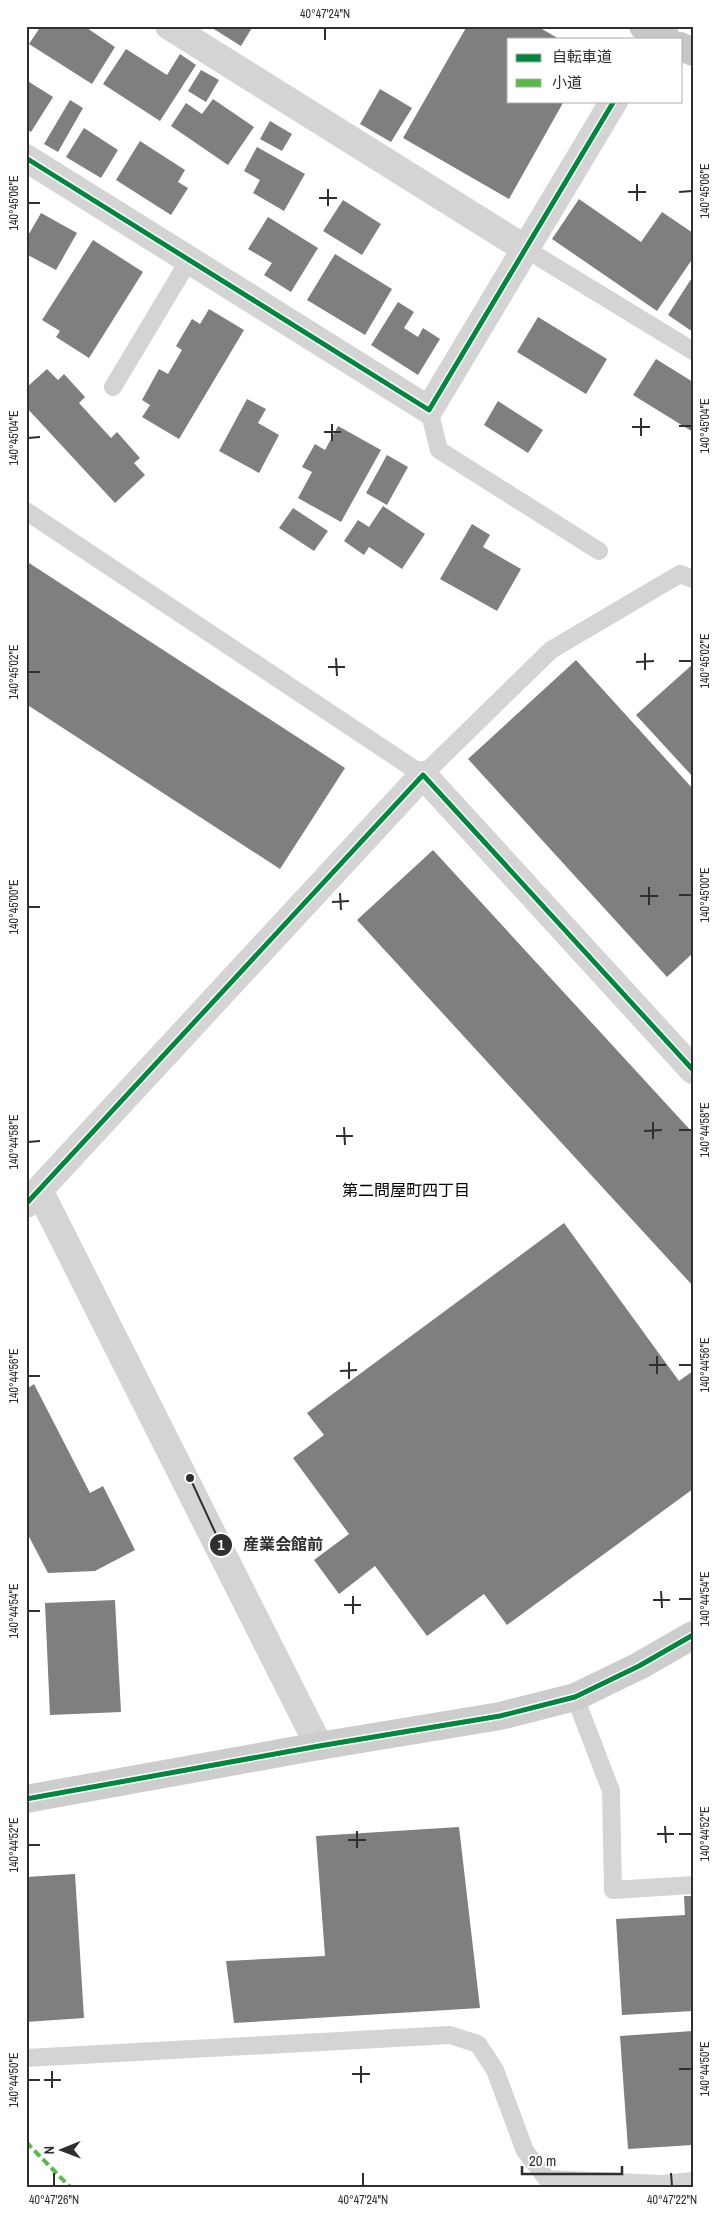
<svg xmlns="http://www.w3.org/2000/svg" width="719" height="2213" font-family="'Archivo Narrow','Noto Sans JP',sans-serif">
  <rect width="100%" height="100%" fill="#fff"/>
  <g fill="#7f7f7f">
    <path d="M41 26H84L115 47 92 84 29 44Z"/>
    <path d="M209 26H253L241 46Z"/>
    <path d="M467 26H537L559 39H508V101H564L509 199 403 138Z"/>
    <path d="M126 49 167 75 180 54 196 65 160 121 103 84Z"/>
    <path d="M201 70 219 80 206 102 188 91Z"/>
    <path d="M26 80 53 97 31 132 26 129Z"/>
    <path d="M380 89 412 108 391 142 360 124Z"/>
    <path d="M213 99 254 127 228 165 171 126 186 103 202 114Z"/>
    <path d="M70 100 83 108 58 152 44 144Z"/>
    <path d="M270 121 292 134 282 151 260 139Z"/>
    <path d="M84 128 118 150 101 178 66 157Z"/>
    <path d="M140 141 185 170 178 182 188 188 171 215 116 180Z"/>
    <path d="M257 147 305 174 284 211 253 193 260 180 244 171Z"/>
    <path d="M579 199 641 242 662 212 693 233V258L657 311 552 239Z"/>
    <path d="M343 200 381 224 362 255 323 231Z"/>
    <path d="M41 213 77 233 56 270 26 254V239Z"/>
    <path d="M268 217 318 248 291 292 264 275 272 263 248 249Z"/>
    <path d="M93 240 143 272 89 358 56 337 60 331 42 320Z"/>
    <path d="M335 254 392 289 365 335 307 300Z"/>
    <path d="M693 276V332L668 315Z"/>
    <path d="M398 302 414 312 404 328 418 337 423 328 440 339 418 375 371 345Z"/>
    <path d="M209 309 244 330 179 439 142 417 150 405 142 400 159 369 168 374 182 350 176 346 192 319 200 324Z"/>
    <path d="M538 317 607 359 586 394 517 352Z"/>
    <path d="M656 359 693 382V432L633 395Z"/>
    <path d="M47 369 58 380 64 374 85 397 79 403 111 438 117 432 140 458 134 463 145 475 115 503 26 407V388Z"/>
    <path d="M247 399 266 409 258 423 279 435 259 473 219 451Z"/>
    <path d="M498 401 543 430 528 453 484 425Z"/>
    <path d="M338 426 381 450 341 522 298 498 312 472 302 467 315 444 325 450Z"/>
    <path d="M387 455 408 467 387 505 366 493Z"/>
    <path d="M383 506 425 534 402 569 369 547 364 555 344 541 358 520 369 527Z"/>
    <path d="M293 508 328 531 314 551 279 528Z"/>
    <path d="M472 524 490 535 483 547 521 569 497 611 440 579Z"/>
    <path d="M26 561 345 768 280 869 26 704Z"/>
    <path d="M576 660 693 789V953L667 977 468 759Z"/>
    <path d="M693 664V777L636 715Z"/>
    <path d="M433 850 693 1133V1286L357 920Z"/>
    <path d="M564 1223 679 1381 693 1371V1489L507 1625 484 1594 427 1636 375 1566 339 1594 314 1560 349 1534 293 1458 324 1435 307 1413Z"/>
    <path d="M34 1384 90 1493 103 1486 135 1550 95 1571 48 1573 26 1531V1385L28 1388Z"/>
    <path d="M115 1600 121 1712 50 1715 45 1603Z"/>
    <path d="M459 1827 480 2008 234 2023 226 1961 325 1956 316 1836Z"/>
    <path d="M75 1874 84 2018 26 2022V1877Z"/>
    <path d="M684 1896H693V2011L622 2015 616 1919 685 1915Z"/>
    <path d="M693 2031V2145L628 2149 620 2036Z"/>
  </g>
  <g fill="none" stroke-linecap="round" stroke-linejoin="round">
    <g stroke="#d4d4d4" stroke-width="18">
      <path d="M524 248 693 351"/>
      <path d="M113 387 189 260"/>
      <path d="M429 410 439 450 599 551"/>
      <path d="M26 511 423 775 551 650 680 574 693 579"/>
      <path d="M575 1697 611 1791 613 1890 693 1885"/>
      <path d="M26 2058 450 2035 478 2044 495 2070 525 2151 547 2179 662 2184 693 2181"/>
    </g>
    <g stroke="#d4d4d4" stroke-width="28">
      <path d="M169 26 524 248"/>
      <path d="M26 158 429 410 614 101"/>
      <path d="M39 1190 319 1746"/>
      <path d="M26 1204 423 775 693 1070"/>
    </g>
    <path stroke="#cdcdcd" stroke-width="28" d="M26 1799 319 1746 500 1716 575 1697 639 1666 693 1635"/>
    <g stroke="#c7c7c7" stroke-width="28">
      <path d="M643 26 667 39"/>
      <path d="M680 46 693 52"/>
    </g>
    <path stroke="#58b947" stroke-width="4" stroke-dasharray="8 4" stroke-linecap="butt" d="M26 2142 70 2187"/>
    <g stroke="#fff" stroke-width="8">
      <g id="cycleway">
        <path d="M26 158 429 410 614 101"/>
        <path d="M26 1204 423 775 693 1070"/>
        <path d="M26 1799 319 1746 500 1716 575 1697 639 1666 693 1635"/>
      </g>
    </g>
    <use href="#cycleway" stroke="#00873e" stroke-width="5"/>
  </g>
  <path fill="none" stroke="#2f2f2f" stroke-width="2" d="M325 28V40M637 184V201M328 189V206M628 192H646M679 192 692 191M319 198H337M28 203H40M641 418V436M332 424V441M679 426H692M632 427H650M324 432H341M28 438 40 437M645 653V670M336 658 337 676M679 661H692M636 662 654 661M328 667H345M28 672H40M649 887V905M340 893 341 910M679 895H692M640 896H658M332 902 349 901M28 907H40M653 1122V1139M344 1127 345 1145M679 1130H692M644 1131 662 1130M336 1136H353M28 1142 40 1141M657 1356V1374M349 1362V1379M649 1365H666M679 1365H692M340 1371 357 1370M28 1376H40M661 1591 662 1608M353 1596V1614M679 1599H692M653 1600H670M344 1605H361M28 1611H40M665 1826 666 1843M357 1831V1848M657 1834H674M679 1834H692M348 1840H366M28 1845H40M361 2066V2083M679 2069H692M52 2071V2088M352 2074H370M28 2080H40M44 2080H61M54 2173V2186M363 2173V2186M671 2173 672 2186"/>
  <g text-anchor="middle" stroke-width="5" stroke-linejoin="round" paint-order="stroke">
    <g font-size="16" fill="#000" stroke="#fff">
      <text x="406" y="1196">第二問屋町四丁目</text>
    </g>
  </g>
  <path fill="none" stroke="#2f2f2f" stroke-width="2" d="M190 1478L221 1545"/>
  <g fill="#2f2f2f" stroke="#fff" stroke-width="2">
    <circle cx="190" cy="1478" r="5"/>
    <circle cx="221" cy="1545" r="12"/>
  </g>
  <g font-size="15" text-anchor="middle" font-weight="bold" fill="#fff">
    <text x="221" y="1550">1</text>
  </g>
  <g font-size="16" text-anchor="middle" font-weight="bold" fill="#2f2f2f" stroke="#fff" stroke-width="5" stroke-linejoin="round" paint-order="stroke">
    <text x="283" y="1550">産業会館前</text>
  </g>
  <rect width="719" height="2213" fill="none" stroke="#ffffff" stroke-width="55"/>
  <rect x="507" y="38" width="175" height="65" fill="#ffffff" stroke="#acacac"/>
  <rect x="516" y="54" width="25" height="8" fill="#00873e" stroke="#acacac"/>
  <text x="552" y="62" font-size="15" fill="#2f2f2f">自転車道</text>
  <rect x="516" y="79" width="25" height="8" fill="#58b947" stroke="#acacac"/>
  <text x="552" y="88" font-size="15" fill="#2f2f2f">小道</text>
  <g transform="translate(62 2150) rotate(269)" stroke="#ffffff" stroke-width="4" paint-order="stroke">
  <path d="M0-4L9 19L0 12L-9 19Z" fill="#2f2f2f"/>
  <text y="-8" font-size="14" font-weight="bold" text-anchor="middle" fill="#2f2f2f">N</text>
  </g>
  <path d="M522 2166v8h100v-8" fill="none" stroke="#2f2f2f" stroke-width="2.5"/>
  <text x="529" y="2166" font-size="15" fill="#2f2f2f" stroke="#ffffff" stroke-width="4" paint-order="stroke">20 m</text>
  <rect x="28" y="28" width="664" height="2158" fill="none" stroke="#2f2f2f" stroke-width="2"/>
  <g font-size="12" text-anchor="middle" fill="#2f2f2f">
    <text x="325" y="18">40°47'24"N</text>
    <text transform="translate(705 191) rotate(-90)" y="4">140°45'06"E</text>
    <text transform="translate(14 203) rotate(-90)" y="4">140°45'06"E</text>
    <text transform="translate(705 426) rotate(-90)" y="4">140°45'04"E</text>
    <text transform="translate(14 438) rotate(-90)" y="4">140°45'04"E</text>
    <text transform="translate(705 661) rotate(-90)" y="4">140°45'02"E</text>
    <text transform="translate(14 672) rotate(-90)" y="4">140°45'02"E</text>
    <text transform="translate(705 895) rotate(-90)" y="4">140°45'00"E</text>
    <text transform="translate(14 907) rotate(-90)" y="4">140°45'00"E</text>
    <text transform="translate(705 1130) rotate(-90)" y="4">140°44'58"E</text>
    <text transform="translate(14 1142) rotate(-90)" y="4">140°44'58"E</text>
    <text transform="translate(705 1365) rotate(-90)" y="4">140°44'56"E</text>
    <text transform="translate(14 1376) rotate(-90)" y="4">140°44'56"E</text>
    <text transform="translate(705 1599) rotate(-90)" y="4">140°44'54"E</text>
    <text transform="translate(14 1611) rotate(-90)" y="4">140°44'54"E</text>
    <text transform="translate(705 1834) rotate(-90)" y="4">140°44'52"E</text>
    <text transform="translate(14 1845) rotate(-90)" y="4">140°44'52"E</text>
    <text transform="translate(705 2069) rotate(-90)" y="4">140°44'50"E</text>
    <text transform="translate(14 2080) rotate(-90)" y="4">140°44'50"E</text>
    <text x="54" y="2204">40°47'26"N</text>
    <text x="363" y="2204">40°47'24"N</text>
    <text x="672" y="2204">40°47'22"N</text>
  </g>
</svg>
